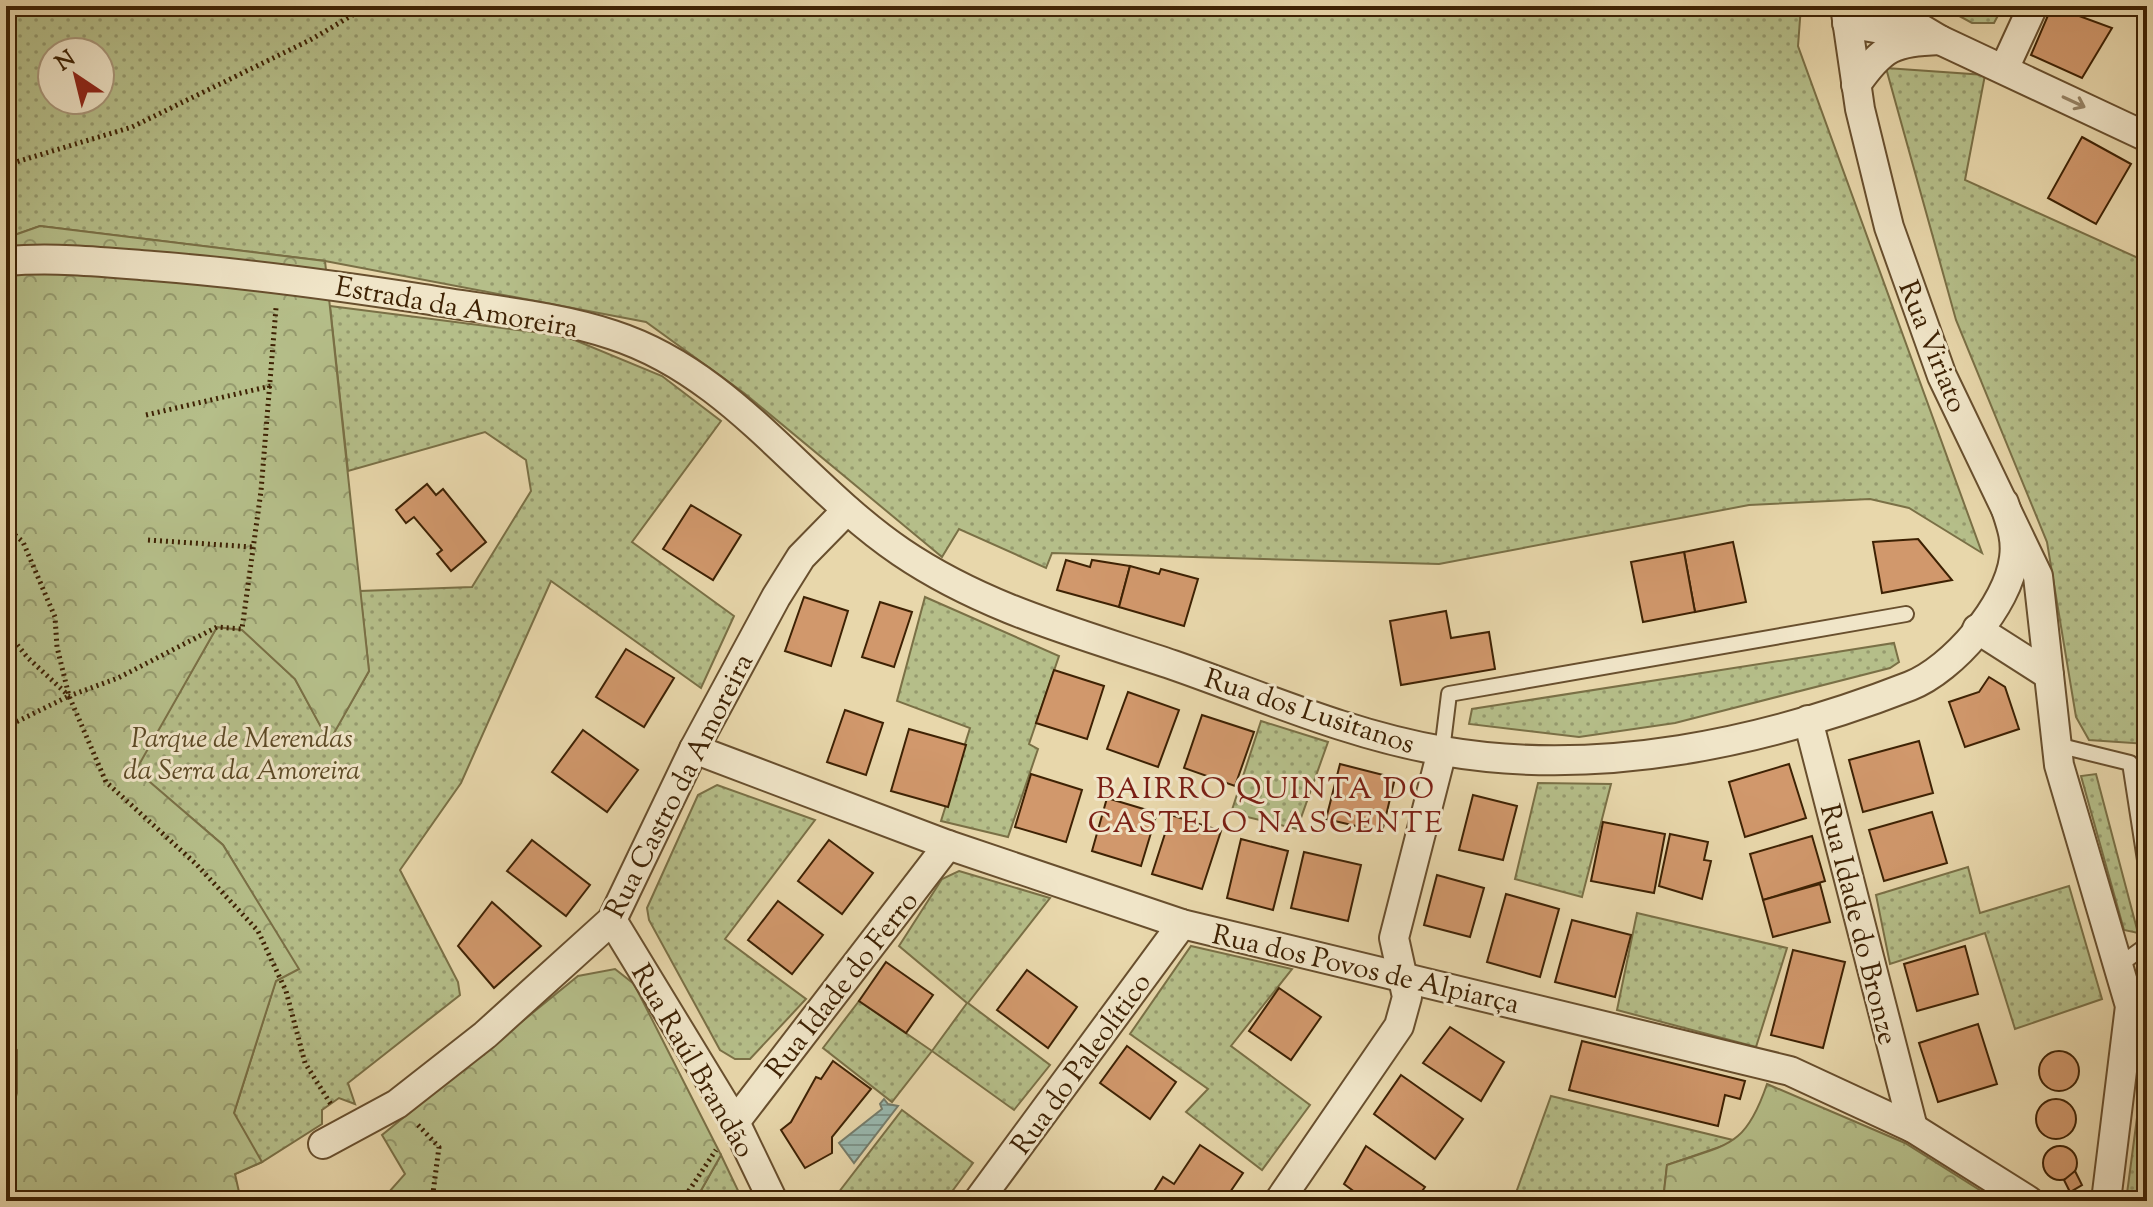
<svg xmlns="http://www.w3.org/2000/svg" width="2153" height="1207" font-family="'Sorts Mill Goudy',serif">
  <defs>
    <pattern id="green-dots" width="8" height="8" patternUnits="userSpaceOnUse" patternTransform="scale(2)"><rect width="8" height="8" fill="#b5be89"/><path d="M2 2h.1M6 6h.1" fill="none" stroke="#959a6e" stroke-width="1.8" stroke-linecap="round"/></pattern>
    <pattern id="forest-crowns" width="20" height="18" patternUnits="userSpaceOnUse" patternTransform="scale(2)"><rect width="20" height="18" fill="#b5be89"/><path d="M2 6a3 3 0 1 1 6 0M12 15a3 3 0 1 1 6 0" fill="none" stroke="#959a6e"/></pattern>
    <pattern id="water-rules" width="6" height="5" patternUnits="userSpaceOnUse" patternTransform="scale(2)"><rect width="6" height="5" fill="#98b8af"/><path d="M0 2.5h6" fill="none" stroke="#7d958c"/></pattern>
  </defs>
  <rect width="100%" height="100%" fill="#e8d7ab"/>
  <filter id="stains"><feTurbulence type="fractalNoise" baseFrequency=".0025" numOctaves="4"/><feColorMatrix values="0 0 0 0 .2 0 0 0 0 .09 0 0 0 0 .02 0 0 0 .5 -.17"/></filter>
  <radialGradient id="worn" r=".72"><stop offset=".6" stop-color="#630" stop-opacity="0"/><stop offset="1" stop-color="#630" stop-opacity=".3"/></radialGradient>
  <g fill="url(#green-dots)" stroke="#7a7046" stroke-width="2" fill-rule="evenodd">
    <path d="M6 6H1801L1798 46 1982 553 1909 508 1870 499 1749 505 1439 564 1052 553 1046 568 959 529 942 557 744 393 646 322 325 261 40 226 6 238ZM52 52H100V100H52Z"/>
    <path d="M1941 6H2003L1994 23H1972Z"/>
    <path d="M1886 68 1985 75 1965 180 2147 262V744L2089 740 2076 717 2047 542 1956 320Z"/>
    <path d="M330 306 565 336 662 376 721 421 632 542 734 616 701 688 551 581 461 783 400 870 458 982 460 995 348 1083 355 1104 339 1098 322 1110V1124L262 1162 235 1174 6 1201V811L234 1113 276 980 298 969 223 845 135 770 217 627 242 629 295 679 329 741 369 671 360 591 472 587 531 491 526 460 485 432 348 471Z"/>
    <path d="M925 597 1059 656 1029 744 1038 749 1008 837 941 821 970 728 897 701Z"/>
    <path d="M1894 643 1899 662 1890 668 1675 723 1579 737 1469 724 1472 709Z"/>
    <path d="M1261 721 1328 742 1297 829 1231 813Z"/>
    <path d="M2096 774 2138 933 2124 930 2081 776Z"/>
    <path d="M1538 783 1611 784 1582 897 1515 879Z"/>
    <path d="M717 785 815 820 725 939 806 999 750 1059H735L720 1050 649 920 647 908 698 795Z"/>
    <path d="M1968 867 1980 913 2069 886 2102 999 2015 1029 1985 933 1890 964 1876 895Z"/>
    <path d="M959 871 1050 898 968 1003 1050 1065 1014 1110 932 1051 892 1102 823 1048 859 1001 932 1051 967 1003 899 946 942 879Z"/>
    <path d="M1637 913 1787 948 1756 1047 1617 1010Z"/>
    <path d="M1191 946 1292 969 1231 1046 1310 1105 1262 1170 1186 1112 1208 1089 1130 1034Z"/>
    <path d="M2147 1042V1201H2126Z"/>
    <path d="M1551 1096 1737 1141 1667 1165 1663 1201H1513Z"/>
    <path d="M902 1110 973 1163 945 1201H832Z"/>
    <path d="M721 1155 743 1201H695Z"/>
  </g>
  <g fill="url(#forest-crowns)" stroke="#7a7046" stroke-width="2">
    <path d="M40 226 325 261 369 671 329 742 295 679 242 630 217 627 136 770 223 845 299 969 276 981 234 1113 262 1162 235 1174 241 1201H6V1129L17 1093V1050L6 1041V238Z"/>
    <path d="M615 969 634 984 721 1155 695 1201H381L405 1174 382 1135 578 976Z"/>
    <path d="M1767 1084 1905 1143 1997 1201H1663L1667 1165C1727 1144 1745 1149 1767 1084Z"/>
  </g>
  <path fill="url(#water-rules)" stroke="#747c6b" stroke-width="2" d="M884 1099 888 1104 898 1106 854 1163 839 1143 882 1109 880 1104Z"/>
  <g fill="#d1986c" stroke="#3e2204" stroke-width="2">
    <path d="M2052 6 2112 28 2082 78 2031 55Z"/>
    <path d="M2082 137 2131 164 2096 224 2048 198Z"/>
    <path d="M427 484 436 495 443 489 486 542 451 571 437 554 442 550 414 517 406 523 396 510Z"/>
    <path d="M691 505 741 535 713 580 663 549Z"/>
    <path d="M1918 539 1952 580 1882 593 1873 542Z"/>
    <path d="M1733 542 1746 602 1695 612 1684 552Z"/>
    <path d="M1684 552 1695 612 1643 622 1631 562Z"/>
    <path d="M1066 560 1090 567 1092 560 1130 566 1119 607 1057 590Z"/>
    <path d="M1130 566 1159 574 1161 569 1198 579 1184 626 1119 607Z"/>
    <path d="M804 597 848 611 831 666 785 651Z"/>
    <path d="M880 602 912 612 894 667 862 657Z"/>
    <path d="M1446 611 1451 638 1489 632 1495 669 1401 685 1390 621Z"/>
    <path d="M626 649 674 678 644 727 596 697Z"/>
    <path d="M1054 670 1104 686 1087 739 1036 723Z"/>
    <path d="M1989 677 2005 687 2019 729 1965 747 1949 702 1979 692Z"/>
    <path d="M1128 692 1179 710 1158 767 1107 749Z"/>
    <path d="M845 710 883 723 866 775 827 762Z"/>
    <path d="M1202 715 1254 732 1235 786 1184 768Z"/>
    <path d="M909 729 966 745 948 807 891 791Z"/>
    <path d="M583 730 638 770 607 812 552 772Z"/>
    <path d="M1919 741 1933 793 1863 812 1849 760Z"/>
    <path d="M1340 764 1395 778 1382 832 1326 819Z"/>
    <path d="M1789 764 1806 818 1745 837 1729 782Z"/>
    <path d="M1031 774 1082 790 1066 842 1015 827Z"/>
    <path d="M1473 795 1517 806 1503 860 1459 850Z"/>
    <path d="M1107 798 1157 813 1141 866 1092 851Z"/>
    <path d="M1932 812 1947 863 1884 881 1869 830Z"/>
    <path d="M1171 815 1221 831 1202 889 1152 874Z"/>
    <path d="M1603 822 1665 834 1654 893 1591 881Z"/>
    <path d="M1670 834 1708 842 1704 860 1711 861 1702 899 1659 886Z"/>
    <path d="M1812 836 1825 881 1763 900 1750 854Z"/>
    <path d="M1241 839 1288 851 1273 910 1227 898Z"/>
    <path d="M532 840 590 885 566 916 507 871Z"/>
    <path d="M829 840 873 873 842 914 798 881Z"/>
    <path d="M1304 852 1361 865 1348 921 1291 908Z"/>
    <path d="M1437 875 1484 888 1470 937 1424 925Z"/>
    <path d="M1820 884 1830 922 1773 937 1763 900Z"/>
    <path d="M1506 894 1559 909 1540 977 1487 962Z"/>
    <path d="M778 901 823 935 792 974 748 940Z"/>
    <path d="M492 902 541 946 494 988 458 946Z"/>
    <path d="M1572 920 1631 935 1615 997 1555 982Z"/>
    <path d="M1965 946 1978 994 1917 1011 1904 964Z"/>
    <path d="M1793 950 1845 962 1823 1048 1771 1035Z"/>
    <path d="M886 962 933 995 906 1033 859 1001Z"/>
    <path d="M1027 970 1077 1007 1048 1048 997 1010Z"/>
    <path d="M1279 988 1321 1017 1291 1060 1249 1031Z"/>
    <path d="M1978 1024 1997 1084 1938 1102 1919 1043Z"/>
    <path d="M1450 1027 1504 1062 1481 1101 1423 1063Z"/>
    <path d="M1582 1041 1745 1081 1740 1099 1725 1095 1718 1126 1569 1090Z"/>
    <path d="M1127 1046 1176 1082 1150 1119 1100 1083Z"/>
    <circle cx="2059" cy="1071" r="20"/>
    <path d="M833 1061 871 1089 832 1137V1153L805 1168 781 1130 791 1122 816 1077 821 1079Z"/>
    <path d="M1401 1075 1463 1119 1435 1159 1374 1114Z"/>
    <circle cx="2056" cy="1119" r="20"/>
    <path d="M1200 1145 1243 1173 1224 1201H1148L1163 1177 1174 1184Z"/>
    <circle cx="2060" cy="1163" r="17"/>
    <path d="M1366 1146 1425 1187 1415 1201H1367L1344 1184Z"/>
    <path d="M2075 1171 2082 1185 2070 1192 2064 1180Z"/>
  </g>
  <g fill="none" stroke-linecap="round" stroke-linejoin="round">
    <g stroke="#684f2e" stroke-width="18">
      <g id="service">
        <path d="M2057 745 2130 763 2147 873"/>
        <path d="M1442 751 1449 694 1906 614"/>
        <path d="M2118 966 2147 945"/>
      </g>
    </g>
    <g stroke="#684f2e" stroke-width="32">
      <g id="minor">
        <path d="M1845 6 1860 109 1889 227 1942 376 2038 576 2059 765 2130 1006 2106 1201"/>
        <path d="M1883 6 1940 40 2147 137"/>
        <path d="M1847 23 1920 36"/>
        <path d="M2004 69 2033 6"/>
        <path d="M1856 85C1883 46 1894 42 1940 40"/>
        <path d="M6 261C55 257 104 262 153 266 244 273 333 285 424 299 486 310 553 315 613 335 733 374 801 484 901 552 985 609 1078 633 1173 665 1262 696 1349 735 1443 751 1599 778 1764 743 1910 686 1953 669 2008 605 2014 558 2017 538 2010 522 2004 503"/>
        <path d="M1977 629 2049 675"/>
        <path d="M1808 720 1913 1128"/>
        <path d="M694 749 948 845 1182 924 1790 1071 1913 1128 2029 1201"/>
        <path d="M612 920 735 1122 773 1201"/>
        <path d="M735 1122 948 845"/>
        <path d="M323 1144 397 1104 485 1035 612 920 694 749 776 597 801 557 847 510"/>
        <path d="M978 1201 1182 924"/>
        <path d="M1279 1201 1399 1026 1407 997 1394 938 1442 751"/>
      </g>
    </g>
    <g stroke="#3e2204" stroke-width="5" stroke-dasharray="2 4" stroke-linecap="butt">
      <path d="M6 165 132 127 312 39 368 6"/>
      <path d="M146 415 271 386"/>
      <path d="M6 527 23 542 55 617 57 647 69 696 106 782 196 864 258 931 286 991 305 1063 332 1106"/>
      <path d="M148 540 253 547"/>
      <path d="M6 631 28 658 69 696 118 678 217 627 242 629 261 491 276 308"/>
      <path d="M6 727 69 696"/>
      <path d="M418 1125 439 1147 433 1193 427 1201"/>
      <path d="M682 1201 716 1150"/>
    </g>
    <use href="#service" stroke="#f0e5c8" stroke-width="14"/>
    <use href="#minor" stroke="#f0e5c8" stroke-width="28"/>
  </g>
  <defs><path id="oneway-shaft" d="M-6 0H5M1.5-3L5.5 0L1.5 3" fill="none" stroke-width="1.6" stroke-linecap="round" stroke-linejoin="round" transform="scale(2)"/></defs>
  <use stroke="#978466" href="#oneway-shaft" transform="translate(2074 102) rotate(25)"/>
  <g text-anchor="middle" stroke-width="6" stroke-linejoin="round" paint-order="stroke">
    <g font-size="28" fill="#3e2204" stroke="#f0e5c8">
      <text transform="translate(457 306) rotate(10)" y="10">Estrada da Amoreira</text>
      <text transform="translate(1934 346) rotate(68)" y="10">Rua Viriato</text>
      <text transform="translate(1310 710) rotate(18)" y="10">Rua dos Lusitanos</text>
      <text transform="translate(678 785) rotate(-63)" y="10">Rua Castro da Amoreira</text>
      <text transform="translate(1860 924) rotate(76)" y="10">Rua Idade do Bronze</text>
      <text transform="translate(1366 968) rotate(13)" y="10">Rua dos Povos de Alpiarça</text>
      <text transform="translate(841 984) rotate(-52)" y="10">Rua Idade do Ferro</text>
      <text transform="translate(694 1060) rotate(60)" y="10">Rua Raúl Brandão</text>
      <text transform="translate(1080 1063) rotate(-54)" y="10">Rua do Paleolítico</text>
    </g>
    <g font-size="28" font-style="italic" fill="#5c4925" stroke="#f0e5c8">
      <text x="242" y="747">Parque de Merendas<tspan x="242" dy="32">da Serra da Amoreira</tspan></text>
    </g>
    <g font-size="30" letter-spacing="2" fill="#7a1f14" stroke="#f0e5c8">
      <text x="1266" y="798">BAIRRO QUINTA DO<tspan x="1266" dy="34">CASTELO NASCENTE</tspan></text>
    </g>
  </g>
  <rect width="2153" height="1207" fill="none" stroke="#e8d7ab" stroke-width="32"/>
  <rect x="8" y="8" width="2137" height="1191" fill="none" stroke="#3e2204" stroke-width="4"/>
  <rect x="16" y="16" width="2121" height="1175" fill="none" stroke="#3e2204" stroke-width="2"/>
  <g transform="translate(76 76) rotate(325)"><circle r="38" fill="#f0e5c8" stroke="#a9977a" stroke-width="2"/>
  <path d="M0-6L14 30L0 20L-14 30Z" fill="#8f2418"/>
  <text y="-12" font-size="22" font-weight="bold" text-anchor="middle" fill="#3e2204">N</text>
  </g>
  <rect width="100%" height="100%" filter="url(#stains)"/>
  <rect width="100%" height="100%" fill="url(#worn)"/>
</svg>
